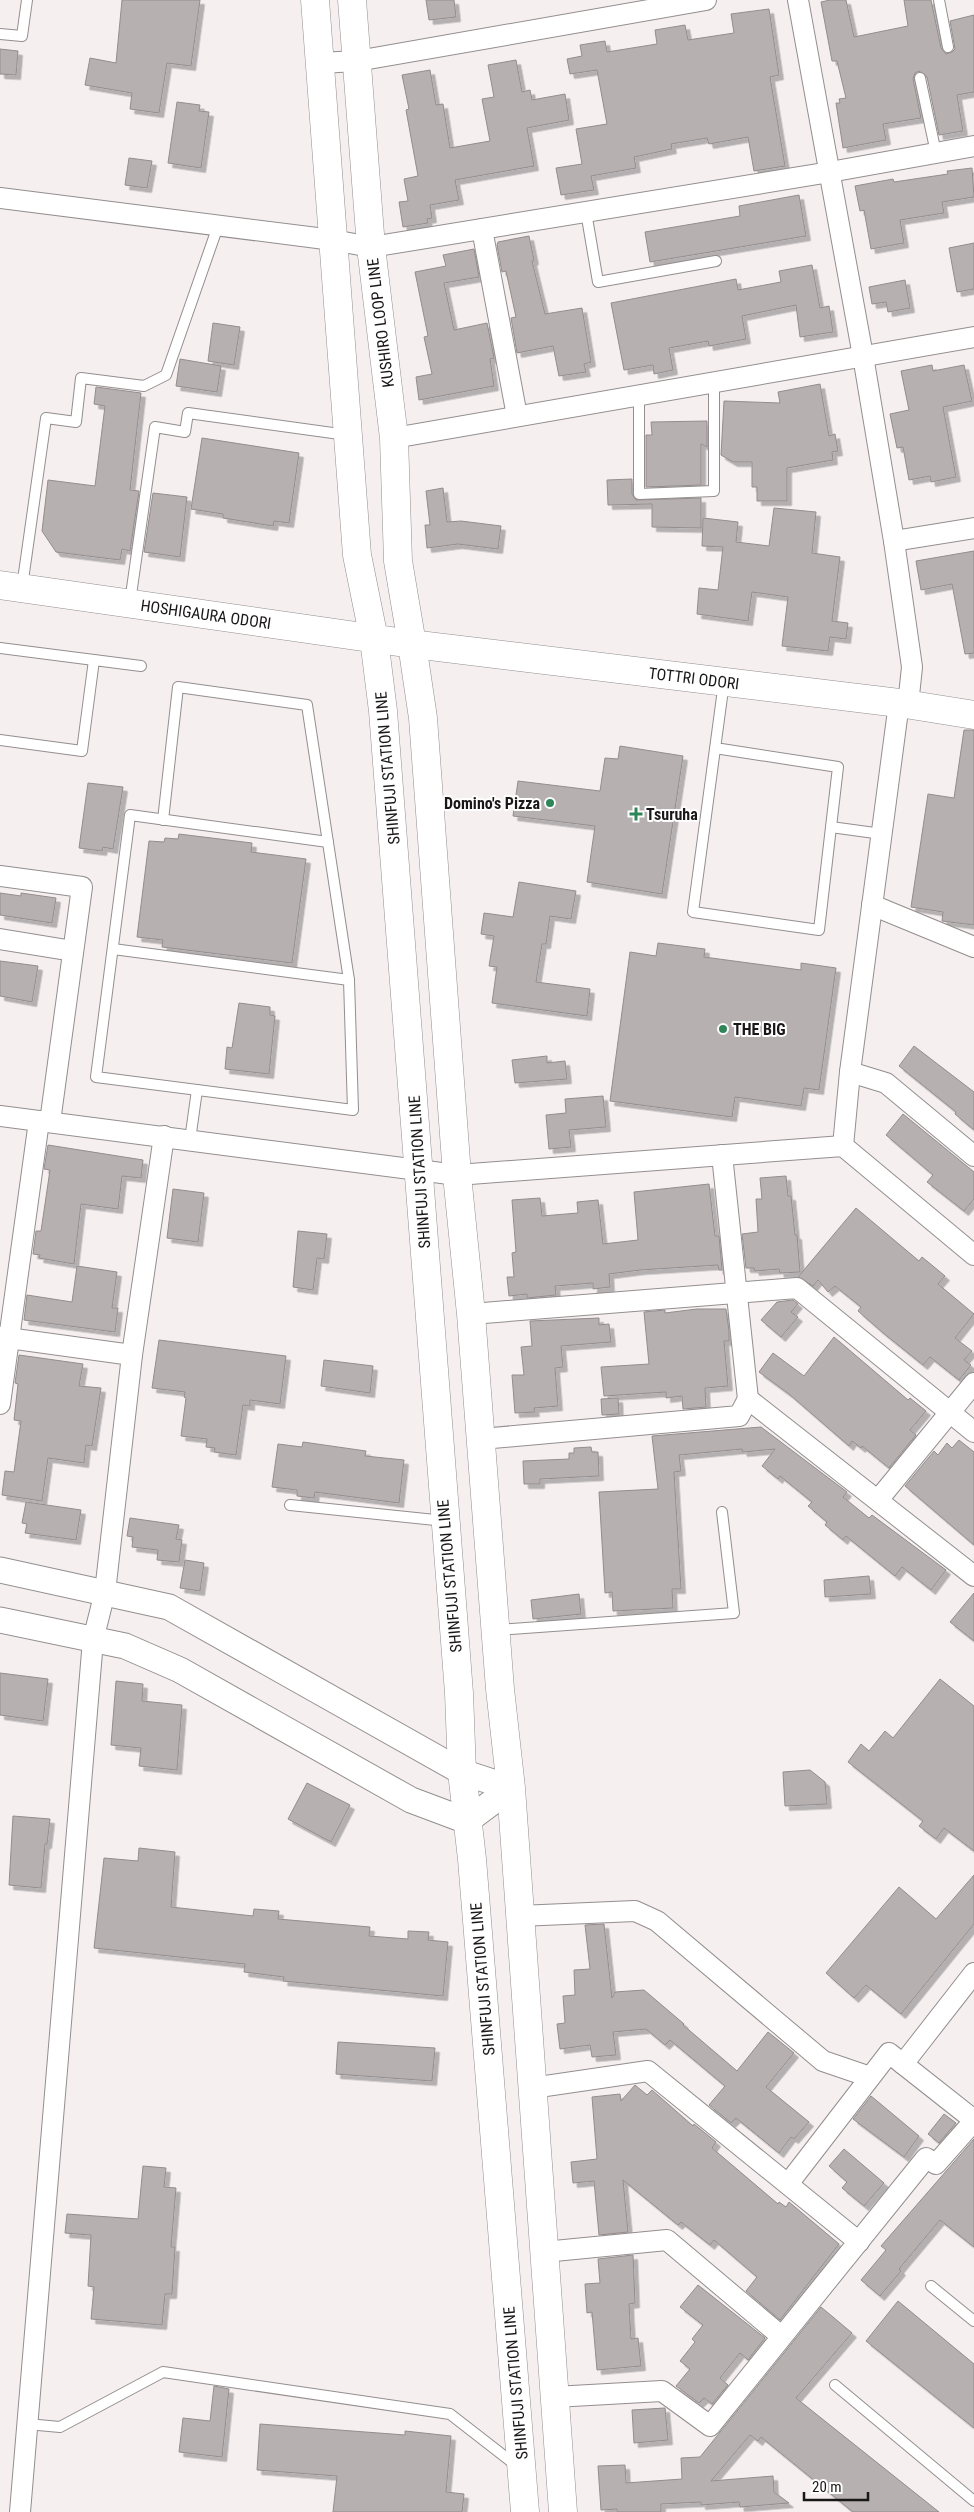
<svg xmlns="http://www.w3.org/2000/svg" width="974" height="2512" font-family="'Roboto Condensed',sans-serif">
  <defs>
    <filter id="shadow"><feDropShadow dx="4.5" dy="4.5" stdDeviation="0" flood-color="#0004"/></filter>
  </defs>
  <rect width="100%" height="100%" fill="#f5eff0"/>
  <g fill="#b6b0b1" stroke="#938d8e" filter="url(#shadow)">
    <path d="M122 0H200L191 66 167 63 159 113 130 109 132 93 85 85 90 58 116 63Z"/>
    <path d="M426 0H454L456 17 429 20Z"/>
    <path d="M830 0H846L854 37 908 26 904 0H931L941 48 946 54 952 52 955 49 950 21 974 15V92L957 95 963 131 939 135 927 77 919 71 915 73 913 79 921 118 883 124 886 140 843 148 836 103H840L839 99 846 98 837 61H832L821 2Z"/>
    <path d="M769 9 779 75 770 77 785 166 754 171 748 137 709 144 707 138 671 144 672 149 634 157 636 168 591 176 594 190 561 195 556 168 582 164 576 129 607 124 597 70 570 74 567 59 582 56 580 45 605 41 607 52 657 44 655 30 685 25 688 40 734 33 731 14Z"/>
    <path d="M0 49 18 51 16 75 0 74Z"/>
    <path d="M516 60 522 92 530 90 532 100 565 94 569 120 527 128 534 166 455 180 459 200 430 205 432 218 427 219 428 223 403 227 399 202 408 201 404 179 418 176 406 110 409 109 402 75 430 70 436 105 443 104 450 148 490 141 482 99 494 97 488 65Z"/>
    <path d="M177 102 200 105 199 111 209 112 201 168 168 163Z"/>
    <path d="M129 158 152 161 147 188 125 185Z"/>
    <path d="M972 168 974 197 942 202 944 213 900 220 904 243 871 249 864 210 860 211 855 186 893 179 894 182 948 174 947 171Z"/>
    <path d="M799 195 806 236 650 262 645 232 740 216 739 206Z"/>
    <path d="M529 236 534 260 532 261 545 314 582 308 591 362 584 364 586 372 559 376 553 346 517 353 511 318 516 317 506 271 502 272 497 245 498 242Z"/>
    <path d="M974 243V289L957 292 949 248Z"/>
    <path d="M474 249 479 277 444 283 454 330 487 323 494 358 490 359 494 386 419 400 416 377 432 374 424 337 428 336 415 272 446 266 443 255Z"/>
    <path d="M812 265 820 308 829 306 833 332 800 337 796 305 742 316 746 339 709 346 708 341 669 348 673 370 654 374 653 365 624 370 611 303 736 279 738 290 781 282 779 271Z"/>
    <path d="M905 280 910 308 888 312 886 302 872 304 869 287Z"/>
    <path d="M213 323 240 327 234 365 208 361Z"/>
    <path d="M180 359 221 366 217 392 176 386Z"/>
    <path d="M932 365 933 371 964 365 972 401 943 407 956 477 931 482 930 476 909 480 903 447 897 448 890 414 909 410 901 371Z"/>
    <path d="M820 384 829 436 835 434 838 451 832 452 833 460 787 468V501H757V487H752V462H733L721 455 724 401 780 403 778 392Z"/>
    <path d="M96 387 141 393 130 490 139 491 130 551 122 549 120 560 56 552 42 531 48 480 95 486 105 406 94 404Z"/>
    <path d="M707 421V447L701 444V485L646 487V435H652L651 422Z"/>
    <path d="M202 438 299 453 289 523 274 521 273 526 223 518V514L191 509Z"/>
    <path d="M632 479V494L636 500 701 498V528L652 527V504L608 505 607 480Z"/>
    <path d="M443 488 447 522 461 521 501 526 498 549 458 544 427 548 425 525H430L426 491Z"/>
    <path d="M153 493 187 497 180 557 144 552Z"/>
    <path d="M774 508 816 512 812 553 840 557 832 621 848 623 846 639 830 637 828 651 782 646 788 597 752 592 748 621 697 614 699 588 718 590 723 547 702 546 703 518 738 522 736 542 769 546Z"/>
    <path d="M974 551V653L965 654 952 584 921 590 916 561Z"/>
    <path d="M964 730H974V925L942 921 943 912 911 907 928 794 954 798Z"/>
    <path d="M620 746 683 756 662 894 587 882 595 826 513 816 518 781 600 791 605 758 618 759Z"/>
    <path d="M88 783 123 787 113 849 103 847 102 851 79 848Z"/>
    <path d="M179 834 252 843 251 852 306 859 292 963 162 947 163 940 137 937 149 841 164 842 165 838 178 839Z"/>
    <path d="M519 882 576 891 571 919 550 916 546 944H542L536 982 590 989 587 1016 492 1003 497 967 489 966 494 936 481 934 484 913 513 917Z"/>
    <path d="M0 893 21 896V893L56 898 52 923 0 915Z"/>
    <path d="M658 943 705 949 704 957 801 970V963L836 968 819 1090 804 1088 801 1106 735 1097 732 1117 610 1101 630 952 656 956Z"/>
    <path d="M0 961 38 966 32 1002 0 996Z"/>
    <path d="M239 1003 270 1007V1015L275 1016 269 1074 225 1069 227 1047 232 1048Z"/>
    <path d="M914 1046 974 1092V1130L955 1114 956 1112 899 1066Z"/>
    <path d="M547 1056V1063L565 1061 567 1079 515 1083 512 1060Z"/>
    <path d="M603 1096 606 1127 569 1130 571 1147 549 1149 546 1115 566 1113 565 1099Z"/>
    <path d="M903 1114 974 1172V1199L964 1211 927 1182 933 1175 886 1135Z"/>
    <path d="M48 1145 143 1160 141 1178 122 1176 118 1209 81 1204 74 1264 39 1258 40 1255 33 1254 36 1231H41L50 1170 44 1169Z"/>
    <path d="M786 1176 788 1196H791L795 1235H797L800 1272 780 1273 779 1269 755 1271 754 1268H746L742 1234 758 1232 756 1199H762L760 1178Z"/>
    <path d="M709 1184 715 1236H719L722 1270H719L718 1265 640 1270 609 1274 610 1287 593 1289V1283L555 1286 556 1295 527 1298V1294L509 1296 507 1277H514L512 1253 516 1252 512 1200 540 1198 542 1216 578 1213 577 1202 598 1200 603 1244 638 1240 634 1192Z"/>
    <path d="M173 1189 204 1193 198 1242 167 1238Z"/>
    <path d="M856 1208 919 1261 922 1257 945 1276 938 1284 974 1314 955 1338 972 1351 964 1360 971 1365 959 1380 930 1357 923 1365 882 1332 858 1311 861 1307 835 1286 828 1292 818 1280 813 1286 798 1277Z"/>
    <path d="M298 1231 327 1234 324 1259 317 1258 313 1290 293 1287Z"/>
    <path d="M77 1266 117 1272 112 1308H118L115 1332 24 1320 27 1295 72 1302Z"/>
    <path d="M793 1300 798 1304 791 1312 798 1317 781 1337 761 1320 777 1302Z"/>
    <path d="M697 1309H726L729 1331V1341H724L728 1386 705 1388 706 1407 683 1409 682 1396 666 1398V1392L604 1396 601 1367 649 1364 644 1312 665 1310V1313Z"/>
    <path d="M599 1318V1325L609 1324 611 1342 561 1346 563 1367 555 1368 558 1406 534 1408 535 1412 515 1413 512 1375H524L521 1347 532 1346 530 1321Z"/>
    <path d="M834 1337 908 1400 910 1398 926 1411 910 1430 916 1435 889 1468 862 1446 861 1448 852 1441 849 1446 789 1394 759 1372 773 1353 804 1376Z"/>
    <path d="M159 1340 286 1356 280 1404 250 1400V1406L243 1405 236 1455 214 1452 215 1448 206 1447 207 1439 181 1436 186 1398 184 1397 185 1392 152 1388Z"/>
    <path d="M19 1355 83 1364 79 1386 101 1388 92 1446 86 1445 84 1463 48 1458 42 1501 2 1495 5 1471 14 1472 21 1421 14 1420 18 1384 15 1383Z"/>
    <path d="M324 1360 373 1366 370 1393 321 1386Z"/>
    <path d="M618 1398 619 1414 602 1415 601 1399Z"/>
    <path d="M761 1427 847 1492 843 1497 869 1518 872 1515 946 1570 931 1590 902 1567 895 1576 846 1536 843 1540 825 1525 827 1522 808 1506 812 1502 780 1476 778 1479 762 1466 775 1449 743 1452 742 1449 679 1455 681 1471 674 1472 681 1589H672L673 1608 613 1611 612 1592 605 1593 599 1492 658 1489 652 1436Z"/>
    <path d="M959 1440 974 1452V1545L905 1486 934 1451 938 1455 947 1443 952 1448Z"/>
    <path d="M303 1442 366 1451 365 1456 404 1460 399 1503 315 1492 314 1498 297 1496V1490L272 1487 278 1444 302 1447Z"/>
    <path d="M591 1447 592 1452H598L599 1476 540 1479V1484H524L523 1461 569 1459V1453H574V1448Z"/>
    <path d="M26 1502 81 1510 76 1540 25 1533 27 1524 22 1523Z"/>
    <path d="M130 1518 179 1525 176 1539 182 1540 179 1562 157 1560 158 1550 132 1547 133 1537 127 1536Z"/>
    <path d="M185 1560 204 1563 200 1591 180 1588Z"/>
    <path d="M869 1576 871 1594 825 1597 824 1580Z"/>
    <path d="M974 1593V1641L950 1622Z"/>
    <path d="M579 1594 581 1614 533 1619 531 1600Z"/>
    <path d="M0 1673 48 1679 43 1721 0 1715Z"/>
    <path d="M940 1679 974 1706V1851L944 1828 936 1839 919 1826 923 1821 848 1762 861 1744 869 1751 885 1731 893 1738Z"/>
    <path d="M116 1681 143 1684 142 1701 182 1705 177 1770 139 1766 141 1748 111 1745Z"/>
    <path d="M810 1770 825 1782 827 1804 785 1806 783 1772Z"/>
    <path d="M307 1783 350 1805 331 1842 288 1819Z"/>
    <path d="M13 1816 50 1819 47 1844H45L41 1888 9 1885Z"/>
    <path d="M139 1848 175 1852 171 1907 253 1916 254 1909 279 1911 278 1919 370 1927 369 1936 408 1939V1931L429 1932 428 1940 448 1942 443 1996 283 1981 284 1977 244 1972 245 1964 94 1948 104 1858 138 1861Z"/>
    <path d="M974 1875V1924L901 2014 866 1985 854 1998 826 1973 899 1887 936 1919Z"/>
    <path d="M604 1924 612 1998 615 1992 644 1990 684 2024 683 2025 737 2071 768 2032 794 2053 766 2087 809 2122 794 2139 791 2137 779 2153 736 2118 731 2123 709 2105 725 2086 670 2040 665 2045 646 2029 613 2032 616 2055 592 2057 590 2045 560 2049 557 2024 565 2023 563 1996 575 1995 574 1970 590 1969 585 1925Z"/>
    <path d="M338 2042 435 2048 432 2081 336 2074Z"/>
    <path d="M635 2085 647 2095 652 2090 693 2126 694 2124 716 2142 712 2148 778 2204 779 2202 786 2207 789 2202 839 2244 780 2320 746 2291 757 2277 714 2240 710 2245 681 2222 678 2225 623 2180 628 2232 599 2235 594 2181 573 2183 571 2162 597 2159 592 2097 620 2094 621 2101Z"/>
    <path d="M871 2096 919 2136 904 2157 853 2119Z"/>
    <path d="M944 2114 956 2123 939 2143 928 2134Z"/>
    <path d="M974 2139V2247L940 2220 899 2269 901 2271 880 2296 861 2280 886 2250 881 2246Z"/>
    <path d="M844 2149 884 2183 864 2206 842 2188 847 2182 829 2166Z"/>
    <path d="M143 2166 166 2168 164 2187 176 2188 171 2247H175L172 2294H165L162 2325 91 2319 94 2287 88 2286 91 2235 65 2233 67 2214 138 2219Z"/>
    <path d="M633 2255 635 2303 629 2304 631 2339 638 2338 641 2366 597 2370 592 2312 587 2313 585 2284 600 2283 598 2259Z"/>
    <path d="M698 2285 765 2338 748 2360 740 2353 720 2378 728 2385 712 2404 704 2398 699 2403 676 2386 690 2369 680 2361 695 2342 692 2339 703 2325 680 2307Z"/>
    <path d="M898 2301 974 2364V2428L866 2341Z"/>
    <path d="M821 2307 852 2333 796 2398 939 2512H853L761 2437 758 2441 750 2435 711 2481 773 2476 774 2492 789 2503 740 2507 739 2502 701 2505V2502L661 2504V2512H617V2509L601 2510 598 2466 625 2465 626 2483 682 2479 681 2458 700 2457Z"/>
    <path d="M214 2386 229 2389 222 2457 179 2452 183 2418 210 2421Z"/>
    <path d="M665 2408 668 2440 634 2443 632 2410Z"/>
    <path d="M260 2424 405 2435V2431L451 2436 446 2492 464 2494 462 2512H333L337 2476 257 2470Z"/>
  </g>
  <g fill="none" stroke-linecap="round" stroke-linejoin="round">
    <g stroke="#948e8f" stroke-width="12">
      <g id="service">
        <path d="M939 0 948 47"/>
        <path d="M0 34 22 36 27 0"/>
        <path d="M920 78 936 153"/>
        <path d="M586 212 598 282 716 261"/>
        <path d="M639 395V494L714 491V382"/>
        <path d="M22 587 46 418 76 422 81 378 144 386 166 375 218 226"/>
        <path d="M130 602 155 427 185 432 188 413 347 435"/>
        <path d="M0 648 94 660"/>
        <path d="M0 740 82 751 94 660 141 666"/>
        <path d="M715 748 838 767 819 930 693 912 724 682"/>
        <path d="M831 827 882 834"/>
        <path d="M328 842 130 815 96 1077 353 1110 349 980"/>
        <path d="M113 949 349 980 307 705 178 687 163 820"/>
        <path d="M190 1140 197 1090"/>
        <path d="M290 1505 445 1521"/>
        <path d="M497 1630 734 1613 722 1512"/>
        <path d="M931 2286 974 2321"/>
        <path d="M835 2385 974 2501"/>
        <path d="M27 2424 60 2427 163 2372 450 2414 517 2466"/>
      </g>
    </g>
    <g stroke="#948e8f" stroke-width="22">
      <g id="minor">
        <path d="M798 0 863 356 894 541 912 667 908 705"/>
        <path d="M320 63 357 61 706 0"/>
        <path d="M0 198 333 240 371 247 830 172 974 146"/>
        <path d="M482 229 517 416"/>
        <path d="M394 438 974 337"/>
        <path d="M894 541 974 528"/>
        <path d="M0 876 82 887 50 1122"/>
        <path d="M872 905 974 947"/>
        <path d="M0 939 73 951"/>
        <path d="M850 1072 886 1083 974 1156"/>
        <path d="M0 1116 457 1175 843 1146 974 1255"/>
        <path d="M843 1146 850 1072 899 703"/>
        <path d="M722 1155 748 1399"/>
        <path d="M471 1314 797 1288 974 1432"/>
        <path d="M0 1337 132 1355"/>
        <path d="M0 1404 39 1121"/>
        <path d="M481 1439 739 1416 748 1399 974 1576"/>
        <path d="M878 1500 974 1383"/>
        <path d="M519 1916 635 1911 657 1921 823 2061 870 2077"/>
        <path d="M974 1973 903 2064 974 2120"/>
        <path d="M532 2088 648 2071 859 2242"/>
        <path d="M788 2184 889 2053 903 2064"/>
        <path d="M544 2252 667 2240 781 2336"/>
        <path d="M554 2397 662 2391 710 2426 926 2158 936 2164 974 2121"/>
        <path d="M20 2512 93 1640 105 1592 132 1355 164 1136"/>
      </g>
    </g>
    <g stroke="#948e8f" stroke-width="27">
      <g id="tertiary">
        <path d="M0 1570 169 1607 462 1772 511 1788"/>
        <path d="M0 1620 125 1646 180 1670 411 1800 467 1821 511 1788"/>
      </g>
    </g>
    <g stroke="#948e8f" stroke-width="29">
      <g id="secondary">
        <path d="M374 639 383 711 459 1693 462 1772 472 1859 525 2512"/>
        <path d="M412 644 423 718 457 1175 471 1314 500 1689 511 1788 563 2512"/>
      </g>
    </g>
    <g stroke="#948e8f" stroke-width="29">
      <g id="primary">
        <path d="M315 0 357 555 374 639"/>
        <path d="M352 0 371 247 394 438 398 561 412 644"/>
      </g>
    </g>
    <g stroke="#948e8f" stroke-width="29">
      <path id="trunk" d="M0 585 412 644 899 703 974 715"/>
    </g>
    <use href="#service" stroke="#fff" stroke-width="10"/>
    <use href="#minor" stroke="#fff" stroke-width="20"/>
    <use href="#tertiary" stroke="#fff" stroke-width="25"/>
    <use href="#secondary" stroke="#fff" stroke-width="28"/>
    <use href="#primary" stroke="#fff" stroke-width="28"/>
    <use href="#trunk" stroke="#fff" stroke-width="28"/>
  </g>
  <g fill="#2e8558" stroke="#fffefe" stroke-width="2">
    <circle cx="550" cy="803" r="5"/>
    <path d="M633.5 806.5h5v5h5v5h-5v5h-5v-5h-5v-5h5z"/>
    <circle cx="723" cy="1029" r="5"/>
  </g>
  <g text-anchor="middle" stroke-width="4" stroke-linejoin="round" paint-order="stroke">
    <g font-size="16" fill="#191717" stroke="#fffefe">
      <text transform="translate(380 323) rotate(-97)" y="6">KUSHIRO LOOP LINE</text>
      <text transform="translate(206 614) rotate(8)" y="6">HOSHIGAURA ODORI</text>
      <text transform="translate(694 678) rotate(7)" y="6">TOTTRI ODORI</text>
      <text transform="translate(387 768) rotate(-95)" y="6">SHINFUJI STATION LINE</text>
      <text transform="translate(419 1172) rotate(-94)" y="6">SHINFUJI STATION LINE</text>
      <text transform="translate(449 1576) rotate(-95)" y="6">SHINFUJI STATION LINE</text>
      <text transform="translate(482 1979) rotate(-95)" y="6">SHINFUJI STATION LINE</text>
      <text transform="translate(515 2383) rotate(-95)" y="6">SHINFUJI STATION LINE</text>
    </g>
    <g font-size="16" font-weight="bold" fill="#191717" stroke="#fffefe" text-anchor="start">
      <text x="540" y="809" text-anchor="end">Domino's Pizza</text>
      <text x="646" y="820">Tsuruha</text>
      <text x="733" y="1035">THE BIG</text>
    </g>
  </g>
  <path d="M804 2492v8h64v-8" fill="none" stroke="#191717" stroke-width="2.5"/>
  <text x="812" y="2492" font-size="15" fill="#191717" stroke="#fffefe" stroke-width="4" paint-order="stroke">20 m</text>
</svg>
